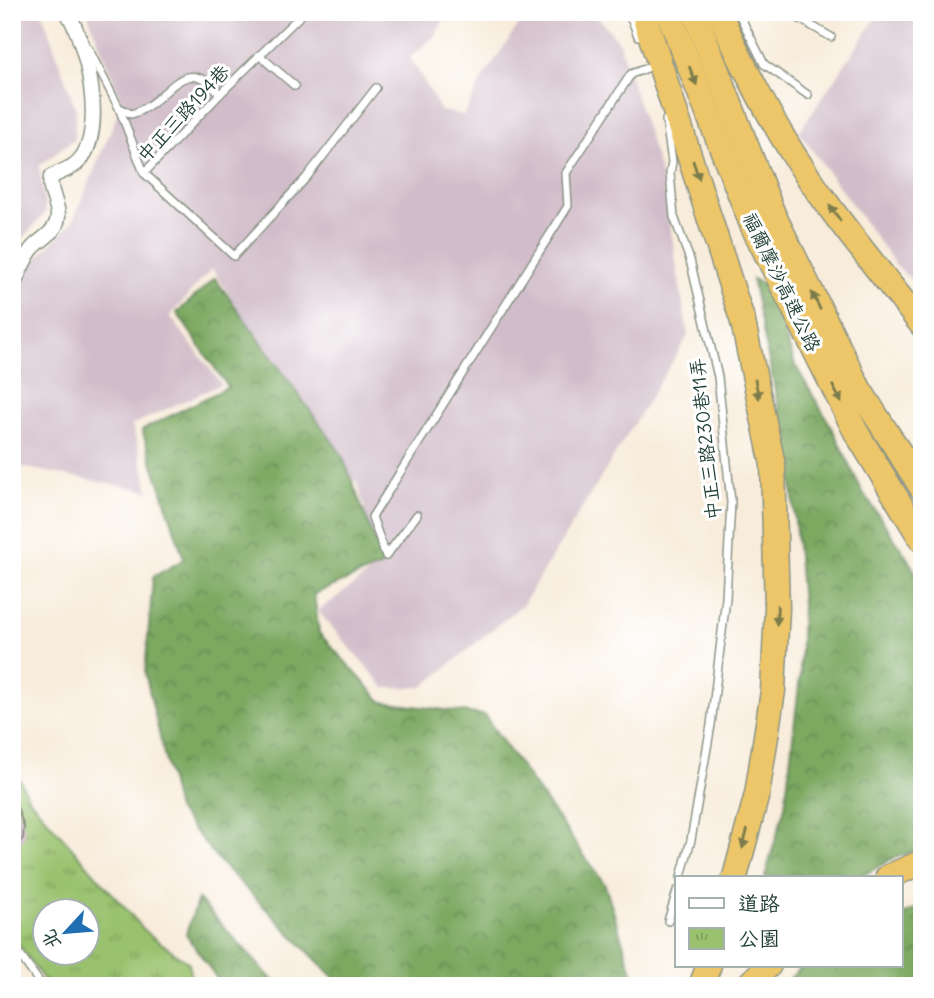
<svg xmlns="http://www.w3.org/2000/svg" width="934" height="998" font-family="Delius,'LXGW WenKai TC',sans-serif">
  <defs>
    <pattern id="forest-crowns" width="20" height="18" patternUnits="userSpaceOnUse" patternTransform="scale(1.75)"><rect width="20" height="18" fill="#7ba861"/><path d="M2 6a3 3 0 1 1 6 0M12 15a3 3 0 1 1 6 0" fill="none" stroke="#648a51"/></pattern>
    <pattern id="park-tufts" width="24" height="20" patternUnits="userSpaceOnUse" patternTransform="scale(1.75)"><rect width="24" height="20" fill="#9ac26e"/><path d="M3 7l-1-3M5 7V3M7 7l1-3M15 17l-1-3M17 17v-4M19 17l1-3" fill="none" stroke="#7d9f5b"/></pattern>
  </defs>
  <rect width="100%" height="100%" fill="#fff"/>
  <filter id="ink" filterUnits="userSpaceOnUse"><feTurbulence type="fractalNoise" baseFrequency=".0143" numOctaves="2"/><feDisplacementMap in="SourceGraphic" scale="14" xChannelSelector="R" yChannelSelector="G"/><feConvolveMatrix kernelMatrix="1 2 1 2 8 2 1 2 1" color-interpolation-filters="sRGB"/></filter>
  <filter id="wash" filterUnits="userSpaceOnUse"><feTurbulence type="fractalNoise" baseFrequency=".00686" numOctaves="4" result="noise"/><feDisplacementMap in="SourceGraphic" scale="28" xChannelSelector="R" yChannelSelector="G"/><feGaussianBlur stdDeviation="1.57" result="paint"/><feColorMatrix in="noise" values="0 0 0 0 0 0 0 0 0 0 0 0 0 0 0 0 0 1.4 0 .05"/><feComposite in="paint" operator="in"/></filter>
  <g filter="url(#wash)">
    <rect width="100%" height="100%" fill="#f8ecda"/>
    <g fill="#d1bdc9">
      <path d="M12 12H42L76 110 74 139 39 166 46 212 12 251Z"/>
      <path d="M87 12H448L435 36 410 57 441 111 464 115 483 78 527 12H594L619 42 663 182 688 336 523 604 423 687 385 688 318 611 379 566 358 483 299 429 275 366 212 268 170 316 221 384 132 425 149 491 16 466 12 459V294L35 260 73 221 122 103Z"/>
      <path d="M894 12H922V289L898 268 799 132 876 18Z"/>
    </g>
    <g fill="url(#forest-crowns)" stroke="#4d724a" stroke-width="2">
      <path d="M215 278 342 455 384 565 314 594 319 633 382 702 484 715 605 885 633 975 620 986H443L413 982 411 986H342L221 863 177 810 145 673 153 577 184 559 142 430 228 387 177 313Z"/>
      <path d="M752 279 768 286 795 365 832 428 862 491 906 556 922 584V848L892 859 860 877H765L785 806 800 676 802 604 792 486 782 424Z"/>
      <path d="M198 899 278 986H222L186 934Z"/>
      <path d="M922 906V986H782L804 965H901V916Z"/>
    </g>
    <path fill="url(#park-tufts)" stroke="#5c8051" stroke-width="2" fill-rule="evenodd" d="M12 765 29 799 146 932 189 963 192 986H52L43 979 12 935ZM46 911H88V953H46Z"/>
    <g id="blocks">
      <path fill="#d3a3c6" d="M12 793 24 827 23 838 12 852Z"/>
    </g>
  </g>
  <g filter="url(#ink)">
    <use href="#blocks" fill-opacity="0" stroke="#8c9487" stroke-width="2"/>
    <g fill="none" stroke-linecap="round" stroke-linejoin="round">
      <g stroke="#8c9487" stroke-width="10">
        <g id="lane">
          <path d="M625 12 632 20 638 36"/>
          <path d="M738 12 764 64 808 95"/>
          <path d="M788 12 831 37"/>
          <path d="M88 48 119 108 144 173 234 256 306 178 376 88"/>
          <path d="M259 55 295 86"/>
          <path d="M120 108 131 114C169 104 181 49 220 94"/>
          <path d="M666 120 672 162 670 173 674 217 690 260 718 377 731 502 726 598 711 725 691 840 681 877"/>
          <path d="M144 173 220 94 304 12"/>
          <path d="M417 515 386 556 372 517 568 206 566 173 631 74 650 67"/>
          <path d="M668 921 677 891"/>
          <path d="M12 944 42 986"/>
        </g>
      </g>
      <g stroke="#8c9487" stroke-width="17">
        <path id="street" d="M12 286C19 275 23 261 31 250 39 239 57 234 58 216 58 202 48 191 51 177 60 171 71 170 79 161 107 131 87 43 67 12"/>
      </g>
      <g stroke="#8c9487" stroke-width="27">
        <g id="highway">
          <path d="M643 12 743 322 773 465 777 608 773 691 757 794 735 877"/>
          <path d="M668 12 753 227 856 432 922 540"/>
          <path d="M694 12 773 214 859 389 922 488"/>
          <path d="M719 12C738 55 758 96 782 136 821 202 874 264 922 325"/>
          <path d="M888 877 922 862"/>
          <path d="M701 986 709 965"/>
          <path d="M747 986 769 965"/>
        </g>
      </g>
      <use href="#lane" stroke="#fff" stroke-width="7"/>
      <use href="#street" stroke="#fff" stroke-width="14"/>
      <use href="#highway" stroke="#ecc669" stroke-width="24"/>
    </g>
    <defs><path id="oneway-solid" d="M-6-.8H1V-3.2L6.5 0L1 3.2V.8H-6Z" transform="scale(1.75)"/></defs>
    <g fill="#7b7b4c">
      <use href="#oneway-solid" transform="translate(693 76) rotate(68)"/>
      <use href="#oneway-solid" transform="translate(696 170) rotate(72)"/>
      <use href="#oneway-solid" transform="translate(835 213) rotate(-125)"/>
      <use href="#oneway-solid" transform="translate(816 301) rotate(-116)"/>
      <use href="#oneway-solid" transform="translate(757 389) rotate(78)"/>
      <use href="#oneway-solid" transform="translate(837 394) rotate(63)"/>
      <use href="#oneway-solid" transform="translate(777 615) rotate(92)"/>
      <use href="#oneway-solid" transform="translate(745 839) rotate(105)"/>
    </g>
  </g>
  <g text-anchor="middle" stroke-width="6" stroke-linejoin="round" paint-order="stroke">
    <g font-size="19" fill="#1f3d34" stroke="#fff">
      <text transform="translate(183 113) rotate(-47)" y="7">中正三路194巷</text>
      <text transform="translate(782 282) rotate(64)" y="7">福爾摩沙高速公路</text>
      <text transform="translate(705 439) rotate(-96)" y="7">中正三路230巷11弄</text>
    </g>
  </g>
  <rect width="934" height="998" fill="none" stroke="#fff" stroke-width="42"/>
  <rect x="675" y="876" width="228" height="91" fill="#ffffff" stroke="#a5b1ae" stroke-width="2"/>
  <rect x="689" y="898" width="35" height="10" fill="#ffffff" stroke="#a5b1ae" stroke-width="2"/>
  <text x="738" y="911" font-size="21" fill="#1f3d34">道路</text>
  <rect x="689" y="928" width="35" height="21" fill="url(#park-tufts)" stroke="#a5b1ae" stroke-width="2"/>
  <text x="738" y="946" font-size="21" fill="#1f3d34">公園</text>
  <g transform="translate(66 932) rotate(244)"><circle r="33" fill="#ffffff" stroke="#a5b1ae" stroke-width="2"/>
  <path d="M0-5L12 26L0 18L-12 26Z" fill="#1f6fb2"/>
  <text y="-10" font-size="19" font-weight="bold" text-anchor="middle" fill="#1f3d34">北</text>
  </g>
</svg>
